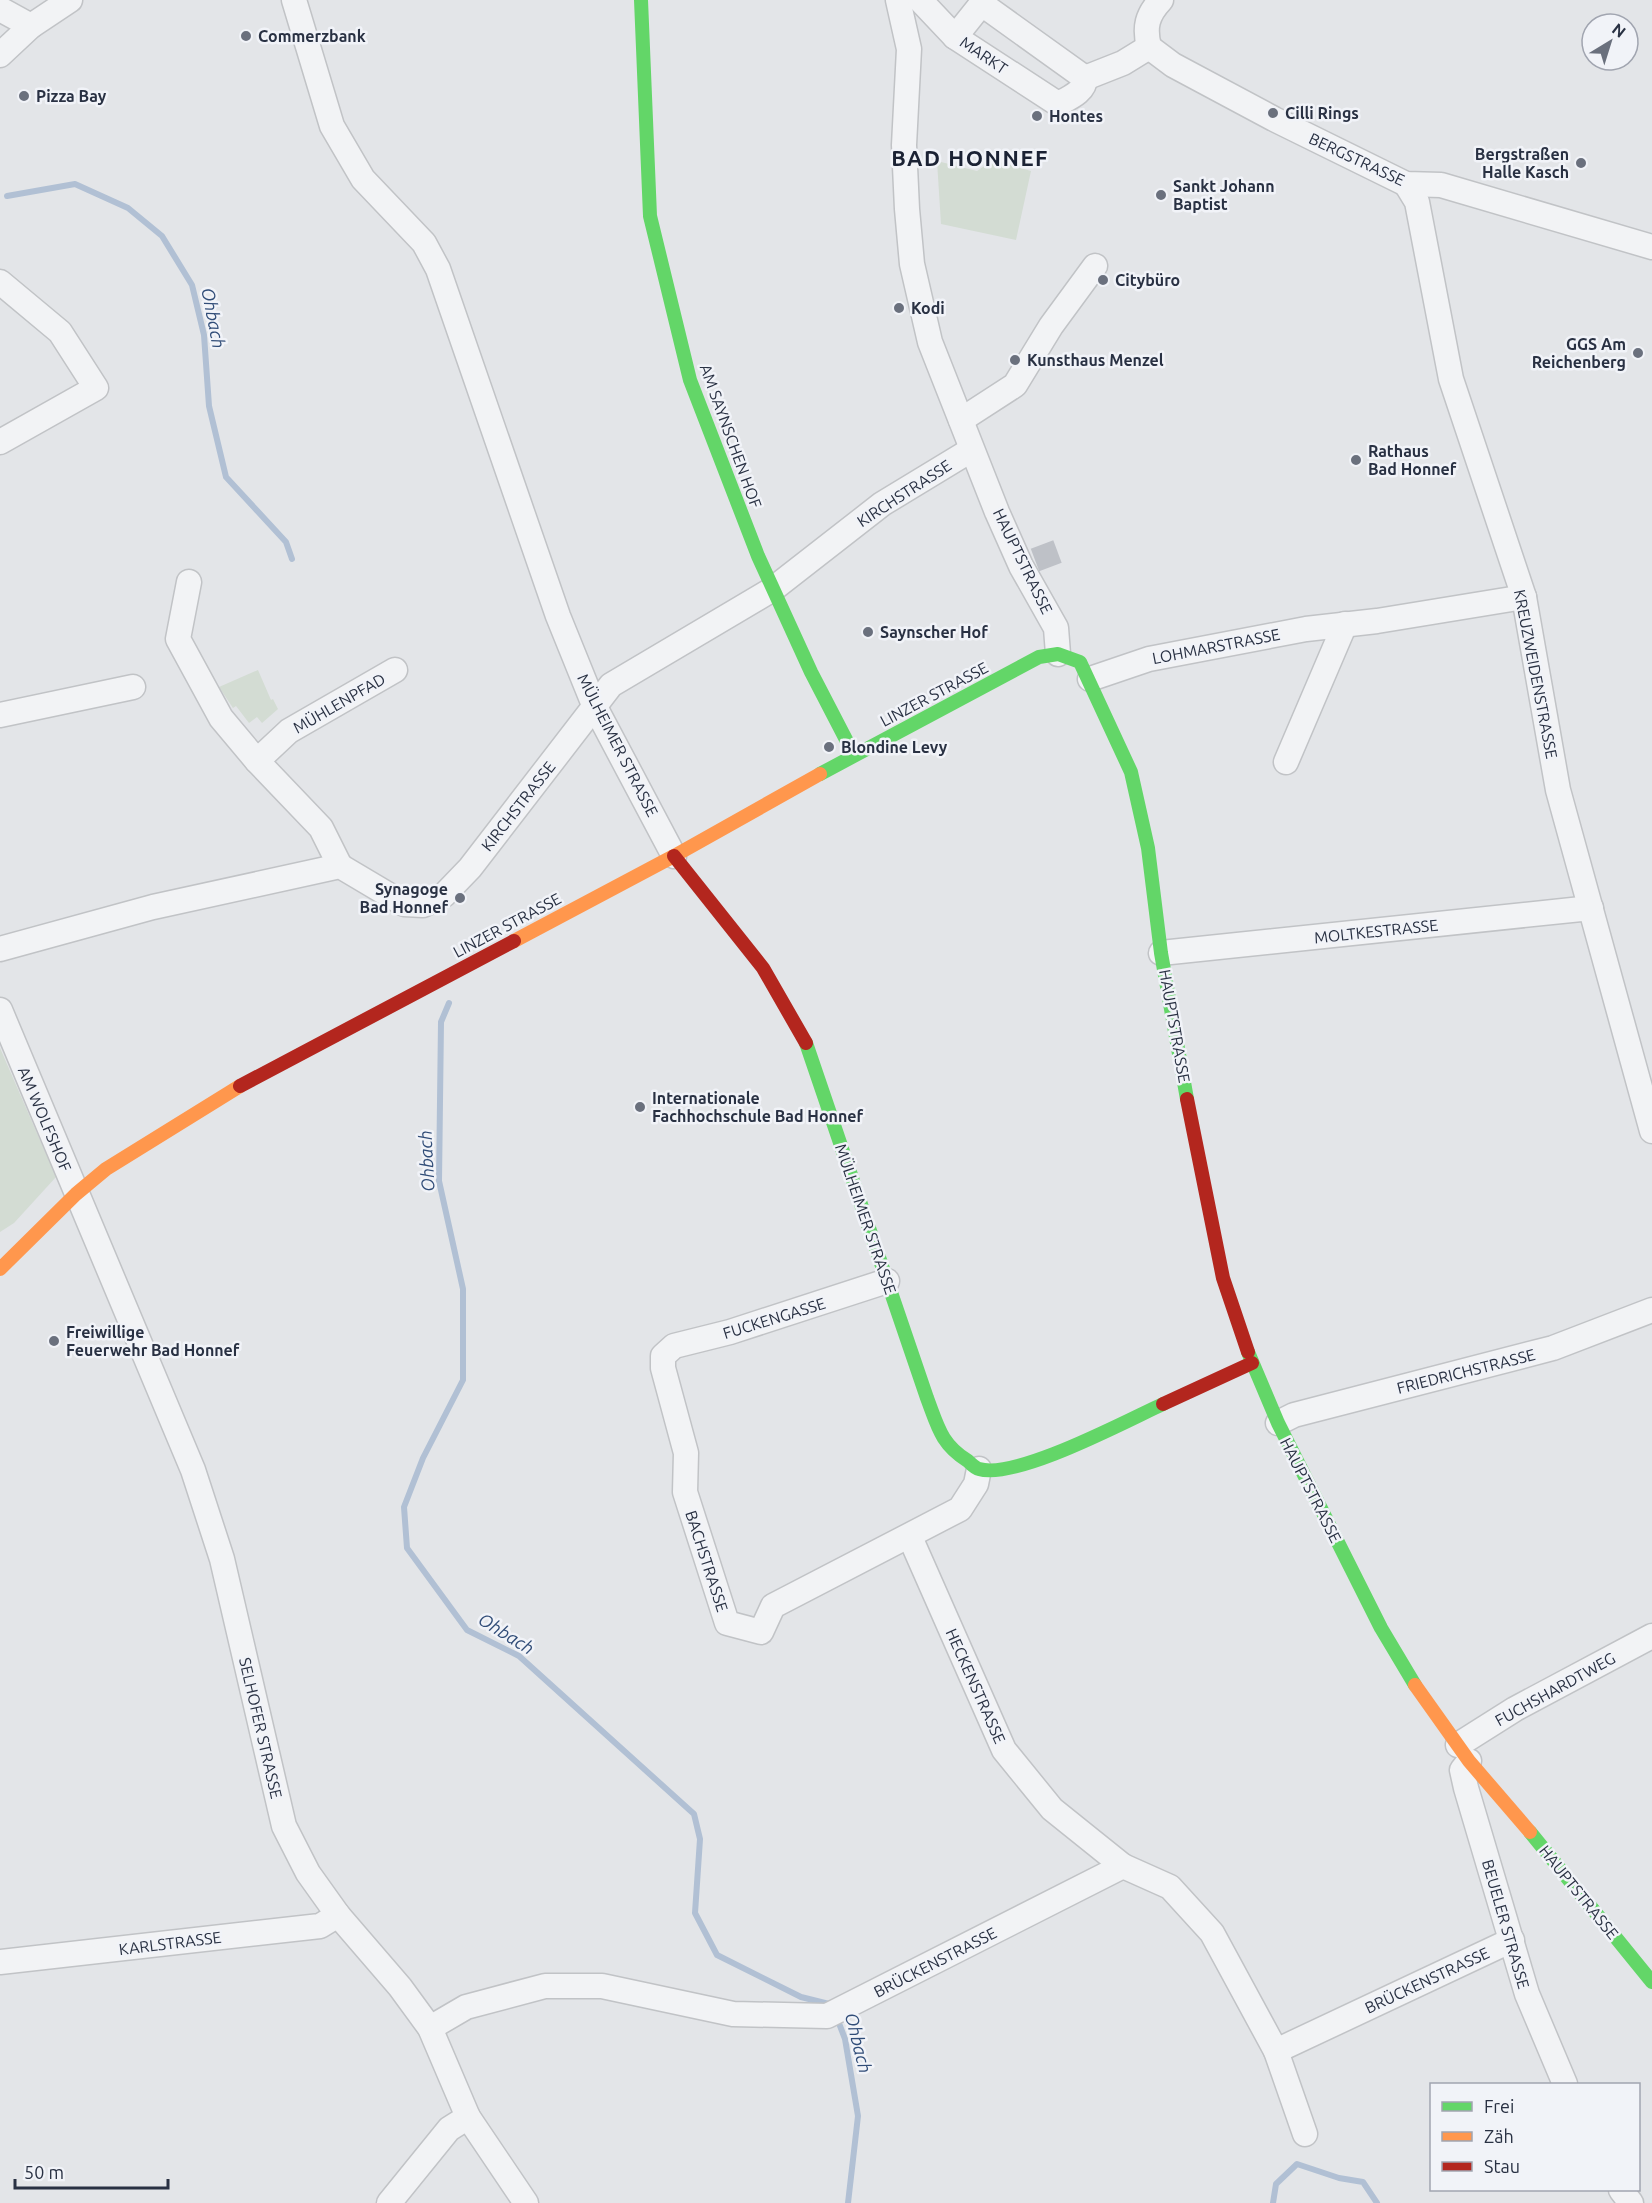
<svg xmlns="http://www.w3.org/2000/svg" width="1652" height="2203" font-family="Ubuntu,sans-serif">
  <rect width="100%" height="100%" fill="#e3e5e8"/>
  <g fill="#d3dcd3">
    <path d="M993 160 1031 171 1016 240 941 224 937 161 977 171Z"/>
    <path d="M258 670 271 700 273 699 278 709 262 723 257 717 249 723 236 706 233 708 219 687Z"/>
    <path d="M0 1048 56 1177 14 1223 0 1232Z"/>
  </g>
  <g fill="none" stroke-linecap="round" stroke-linejoin="round">
    <g stroke="#b1c0d4" stroke-width="6">
      <path d="M7 196 75 184 128 208 162 236 192 285 204 335 209 406 226 477 286 542 292 559"/>
      <path d="M449 1003 441 1022 439 1181 463 1289V1380L423 1458 404 1507 407 1548 467 1630 519 1656 694 1814 700 1839 695 1913 717 1955 801 1997 833 2005"/>
      <path d="M837 2018 845 2039 858 2116 848 2203"/>
      <path d="M1273 2203 1276 2184 1297 2164 1339 2178 1363 2182 1377 2203"/>
    </g>
    <path stroke="#bec1c7" stroke-width="24" stroke-dasharray="24 12" stroke-linecap="butt" d="M1035 560 1059 551"/>
    <g stroke="#c1c3c6" stroke-width="27">
      <g id="street">
        <path d="M294 0 332 126 363 179 424 243 438 269 558 616 594 705 674 856"/>
        <path d="M898 0 909 49 904 145 907 209 912 264 930 342 997 512 1021 566 1056 628 1058 654"/>
        <path d="M920 0 955 37 1058 104C1069 98 1085 92 1085 78"/>
        <path d="M0 9 31 26"/>
        <path d="M955 37 979 7H986L1085 78"/>
        <path d="M1149 47 1173 65 1274 119 1406 184 1441 185 1652 247"/>
        <path d="M1149 47C1144 27 1147 15 1161 0"/>
        <path d="M0 55 31 26 70 0"/>
        <path d="M1085 78 1123 63 1149 47"/>
        <path d="M1406 184 1417 202 1451 379 1524 597 1558 790 1652 1131"/>
        <path d="M0 282 60 332 96 388 0 442"/>
        <path d="M961 420 1015 385 1051 326 1095 266"/>
        <path d="M189 582 178 639 221 718 257 761 321 828 340 866"/>
        <path d="M1090 679 1149 659 1306 629 1377 621 1524 597"/>
        <path d="M0 715 133 687"/>
        <path d="M257 761 289 731 395 670"/>
        <path d="M1286 762 1345 624"/>
        <path d="M0 949 153 907 340 866 404 904 423 905 444 895 470 868 611 685 773 589 882 504 971 450"/>
        <path d="M1161 953 1591 908"/>
        <path d="M0 1010 193 1470 222 1559 284 1826 308 1873 338 1915 400 1987 430 2028 468 2117 526 2203"/>
        <path d="M887 1281 730 1332 674 1346 663 1356V1368L686 1453 685 1492 727 1623 761 1632 773 1606 960 1509 976 1484 979 1469"/>
        <path d="M1278 1423 1294 1415 1553 1348 1652 1310"/>
        <path d="M910 1537 1004 1750 1052 1809 1123 1866"/>
        <path d="M1458 1745 1515 1709 1652 1636"/>
        <path d="M1469 1761 1462 1770 1466 1788 1527 1994 1565 2084"/>
        <path d="M0 1962 320 1926 338 1915"/>
        <path d="M430 2028 466 2007 545 1986H602L733 2014 827 2016 1123 1866 1170 1887 1212 1933 1276 2051 1512 1940"/>
        <path d="M1276 2051 1305 2134"/>
        <path d="M1621 2190 1631 2203"/>
        <path d="M389 2203 449 2129 468 2117"/>
      </g>
    </g>
    <use href="#street" stroke="#f2f3f5" stroke-width="24"/>
    <g stroke="#63d668" stroke-width="14">
      <path d="M641 0 650 216 690 380 758 556 811 672 854 755"/>
      <path d="M820 774 1039 657 1058 654 1080 662 1131 772 1148 848 1161 953 1187 1099"/>
      <path d="M806 1043 927 1398C938 1427 941 1444 968 1461 971 1464 975 1468 979 1469 1016 1480 1126 1421 1163 1404"/>
      <path d="M1248 1352 1278 1423 1381 1628 1415 1685"/>
      <path d="M1530 1832 1652 1982"/>
    </g>
    <g stroke="#ff974d" stroke-width="14">
      <path d="M514 941 674 856 820 774"/>
      <path d="M0 1269 76 1194 106 1169 240 1086"/>
      <path d="M1415 1685 1469 1761 1530 1832"/>
    </g>
    <g stroke="#b3261e" stroke-width="14">
      <path d="M674 856 763 968 806 1043"/>
      <path d="M240 1086 514 941"/>
      <path d="M1187 1099 1223 1278 1248 1352"/>
      <path d="M1163 1404 1252 1363"/>
    </g>
  </g>
  <g fill="#6a707d" stroke="#f1f3f8" stroke-width="2">
    <circle cx="246" cy="36" r="6"/>
    <circle cx="24" cy="96" r="6"/>
    <circle cx="1273" cy="113" r="6"/>
    <circle cx="1037" cy="116" r="6"/>
    <circle cx="1581" cy="163" r="6"/>
    <circle cx="1161" cy="195" r="6"/>
    <circle cx="1103" cy="280" r="6"/>
    <circle cx="899" cy="308" r="6"/>
    <circle cx="1638" cy="353" r="6"/>
    <circle cx="1015" cy="360" r="6"/>
    <circle cx="1356" cy="460" r="6"/>
    <circle cx="868" cy="632" r="6"/>
    <circle cx="829" cy="747" r="6"/>
    <circle cx="460" cy="898" r="6"/>
    <circle cx="640" cy="1107" r="6"/>
    <circle cx="54" cy="1341" r="6"/>
  </g>
  <g text-anchor="middle" stroke-width="5" stroke-linejoin="round" paint-order="stroke">
    <g font-size="16" font-weight="bold" fill="#293143" stroke="#f1f3f8" text-anchor="start">
      <text x="258" y="42">Commerzbank</text>
      <text x="36" y="102">Pizza Bay</text>
      <text x="1285" y="119">Cilli Rings</text>
      <text x="1049" y="122">Hontes</text>
      <text x="1569" y="160" text-anchor="end">Bergstraßen<tspan x="1569" dy="18">Halle Kasch</tspan></text>
      <text x="1173" y="192">Sankt Johann<tspan x="1173" dy="18">Baptist</tspan></text>
      <text x="1115" y="286">Citybüro</text>
      <text x="911" y="314">Kodi</text>
      <text x="1626" y="350" text-anchor="end">GGS Am<tspan x="1626" dy="18">Reichenberg</tspan></text>
      <text x="1027" y="366">Kunsthaus Menzel</text>
      <text x="1368" y="457">Rathaus<tspan x="1368" dy="18">Bad Honnef</tspan></text>
      <text x="880" y="638">Saynscher Hof</text>
      <text x="841" y="753">Blondine Levy</text>
      <text x="448" y="895" text-anchor="end">Synagoge<tspan x="448" dy="18">Bad Honnef</tspan></text>
      <text x="652" y="1104">Internationale<tspan x="652" dy="18">Fachhochschule Bad Honnef</tspan></text>
      <text x="66" y="1338">Freiwillige<tspan x="66" dy="18">Feuerwehr Bad Honnef</tspan></text>
    </g>
    <g font-size="16" fill="#293143" stroke="#f1f3f8">
      <text transform="translate(984 55) rotate(34)" y="6">MARKT</text>
      <text transform="translate(1357 159) rotate(25)" y="6">BERGSTRASSE</text>
      <text transform="translate(731 436) rotate(70)" y="6">AM SAYNSCHEN HOF</text>
      <text transform="translate(904 493) rotate(-33)" y="6">KIRCHSTRASSE</text>
      <text transform="translate(1023 561) rotate(64)" y="6">HAUPTSTRASSE</text>
      <text transform="translate(1216 646) rotate(-11)" y="6">LOHMARSTRASSE</text>
      <text transform="translate(1536 674) rotate(79)" y="6">KREUZWEIDENSTRASSE</text>
      <text transform="translate(934 694) rotate(-28)" y="6">LINZER STRASSE</text>
      <text transform="translate(339 703) rotate(-30)" y="6">MÜHLENPFAD</text>
      <text transform="translate(618 745) rotate(63)" y="6">MÜLHEIMER STRASSE</text>
      <text transform="translate(518 806) rotate(-52)" y="6">KIRCHSTRASSE</text>
      <text transform="translate(507 925) rotate(-28)" y="6">LINZER STRASSE</text>
      <text transform="translate(1376 931) rotate(-6)" y="6">MOLTKESTRASSE</text>
      <text transform="translate(1175 1026) rotate(80)" y="6">HAUPTSTRASSE</text>
      <text transform="translate(45 1119) rotate(67)" y="6">AM WOLFSHOF</text>
      <text transform="translate(866 1219) rotate(71)" y="6">MÜLHEIMER STRASSE</text>
      <text transform="translate(774 1318) rotate(-17)" y="6">FUCKENGASSE</text>
      <text transform="translate(1466 1371) rotate(-14)" y="6">FRIEDRICHSTRASSE</text>
      <text transform="translate(1311 1490) rotate(63)" y="6">HAUPTSTRASSE</text>
      <text transform="translate(707 1561) rotate(72)" y="6">BACHSTRASSE</text>
      <text transform="translate(976 1686) rotate(66)" y="6">HECKENSTRASSE</text>
      <text transform="translate(1555 1689) rotate(-29)" y="6">FUCHSHARDTWEG</text>
      <text transform="translate(261 1728) rotate(77)" y="6">SELHOFER STRASSE</text>
      <text transform="translate(1579 1892) rotate(51)" y="6">HAUPTSTRASSE</text>
      <text transform="translate(1506 1924) rotate(74)" y="6">BEUELER STRASSE</text>
      <text transform="translate(170 1943) rotate(-7)" y="6">KARLSTRASSE</text>
      <text transform="translate(935 1962) rotate(-27)" y="6">BRÜCKENSTRASSE</text>
      <text transform="translate(1427 1980) rotate(-25)" y="6">BRÜCKENSTRASSE</text>
    </g>
    <g font-size="18" font-style="italic" fill="#314d78" stroke="#f1f3f8">
      <text transform="translate(213 318) rotate(79)" y="6">Ohbach</text>
      <text transform="translate(427 1161) rotate(-93)" y="6">Ohbach</text>
      <text transform="translate(506 1634) rotate(32)" y="6">Ohbach</text>
      <text transform="translate(858 2043) rotate(76)" y="6">Ohbach</text>
    </g>
    <g font-size="22" font-weight="bold" letter-spacing="1.5" fill="#1b2234" stroke="#f1f3f8">
      <text x="970" y="166">BAD HONNEF</text>
    </g>
  </g>
  <rect x="1430" y="2083" width="210" height="108" fill="#f1f3f8" stroke="#a1a5b0" stroke-width="1.5"/>
  <rect x="1442" y="2102" width="30" height="9" fill="#63d668" stroke="#a1a5b0" stroke-width="1.5"/>
  <text x="1484" y="2113" font-size="18" fill="#293143">Frei</text>
  <rect x="1442" y="2132" width="30" height="9" fill="#ff974d" stroke="#a1a5b0" stroke-width="1.5"/>
  <text x="1484" y="2143" font-size="18" fill="#293143">Zäh</text>
  <rect x="1442" y="2162" width="30" height="9" fill="#b3261e" stroke="#a1a5b0" stroke-width="1.5"/>
  <text x="1484" y="2173" font-size="18" fill="#293143">Stau</text>
  <g transform="translate(1610 42) rotate(38)"><circle r="28" fill="#f1f3f8" stroke="#a1a5b0" stroke-width="1.5"/>
  <path d="M0-4.5L10 22L0 15L-10 22Z" fill="#6a707d"/>
  <text y="-9" font-size="16" font-weight="bold" text-anchor="middle" fill="#293143">N</text>
  </g>
  <path d="M15 2179v9h153v-9" fill="none" stroke="#293143" stroke-width="3"/>
  <text x="24" y="2179" font-size="18" fill="#293143" stroke="#f1f3f8" stroke-width="4.5" paint-order="stroke">50 m</text>
</svg>
